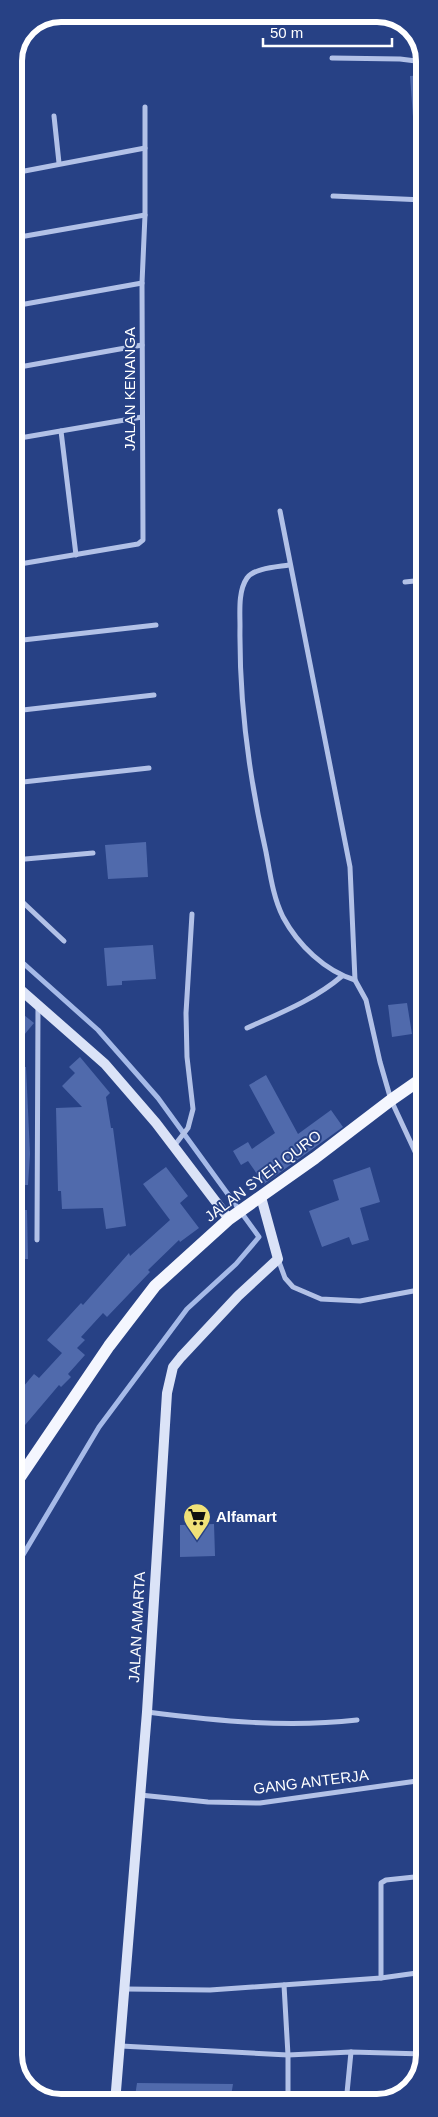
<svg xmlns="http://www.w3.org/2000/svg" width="438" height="2117" font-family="Helvetica,sans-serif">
  <rect width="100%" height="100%" fill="#274185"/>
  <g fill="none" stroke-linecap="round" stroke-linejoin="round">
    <path stroke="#a6bae8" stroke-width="5" d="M14 955 98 1030 158 1098 259 1237 236 1264 187 1309 99 1427 14 1570"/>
  </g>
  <g fill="#506aac">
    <path d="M424 75V117H413L410 76Z"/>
    <path d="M146 842 148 877 108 879 105 845Z"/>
    <path d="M153 945 156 979 122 981V985L107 986 104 948Z"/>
    <path d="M407 1003 412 1034 392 1037 388 1005Z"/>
    <path d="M14 1007 34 1023 14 1047Z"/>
    <path d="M80 1057 110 1093 106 1097 111 1128H113L126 1226 106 1229 103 1208 62 1209 61 1191H58L56 1108 82 1107 62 1086 75 1073 69 1067Z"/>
    <path d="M14 1067H26L30 1154 28 1185H14Z"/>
    <path d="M266 1075 298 1134 331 1110 343 1127 264 1184 248 1161 241 1165 233 1151 248 1142 252 1149 275 1133 249 1085Z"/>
    <path d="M166 1167 188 1196 180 1203 199 1228 180 1242 179 1240 148 1270 150 1272 107 1317 103 1313 81 1337 85 1340 77 1348 85 1355 68 1374 71 1377 61 1387 59 1385 14 1438V1400L25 1388 23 1387 34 1374 39 1378 62 1353 47 1340 81 1303 83 1305 129 1253 130 1256 170 1220 143 1184Z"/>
    <path d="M370 1167 380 1202 360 1208 369 1240 352 1245 349 1237 322 1247 309 1211 339 1200 333 1180Z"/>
    <path d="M14 1210H27L28 1259H14Z"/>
    <path d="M214 1524 215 1556 180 1557V1525Z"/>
    <path d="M137 2083 233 2084 230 2103H134Z"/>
  </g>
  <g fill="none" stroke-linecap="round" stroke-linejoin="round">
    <g stroke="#b2c1e7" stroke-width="5">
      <path d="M332 58 400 59 424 62"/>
      <path d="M54 116 59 163"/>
      <path d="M14 173 145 148"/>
      <path d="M333 196 424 200"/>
      <path d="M14 238 145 215"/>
      <path d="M14 306 142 283"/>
      <path d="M14 368 142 345"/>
      <path d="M61 431 76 555"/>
      <path d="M14 439 142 417"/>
      <path d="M280 511 350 867 355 980 366 1000 380 1062 391 1100 424 1171"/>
      <path d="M14 565 138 544 143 540 142 283 145 215V107"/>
      <path d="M289 565C277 567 254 568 247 578 238 591 240 612 240 626 239 703 249 777 266 852 270 873 273 897 283 917 298 945 325 971 355 980"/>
      <path d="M405 582 424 580"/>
      <path d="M14 641 156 625"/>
      <path d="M14 711 154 695"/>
      <path d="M14 783 149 768"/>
      <path d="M14 860 93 853"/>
      <path d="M14 894 64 941"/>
      <path d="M247 1028C280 1013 314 1000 342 976"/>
      <path d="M174 1146 188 1128 193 1109 187 1057 186 1013 192 914"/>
      <path d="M37 1240 38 1006"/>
      <path d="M278 1259 285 1278 293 1287 321 1299 360 1301 424 1289"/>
      <path d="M147 1712C218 1721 287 1728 357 1720"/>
      <path d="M140 1795 208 1802 260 1803 424 1780"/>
      <path d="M381 1978V1883L386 1880 424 1876"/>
      <path d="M284 1985 288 2055V2103"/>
      <path d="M126 1989 210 1990 381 1978 424 1972"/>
      <path d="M121 2046 288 2055 351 2052 424 2054"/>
      <path d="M346 2103 351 2052"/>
    </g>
    <g stroke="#dbe3f7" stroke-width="10">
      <path d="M14 984 105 1064 156 1123 229 1219"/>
      <path d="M115 2103 147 1712 167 1393 173 1367 181 1357 238 1296 278 1259 261 1197"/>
    </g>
    <path stroke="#f4f6fe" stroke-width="12" d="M14 1486 109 1346 155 1286 229 1219 315 1158 391 1100 424 1077"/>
  </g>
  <defs>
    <g id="supermarket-pin" transform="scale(1.4375)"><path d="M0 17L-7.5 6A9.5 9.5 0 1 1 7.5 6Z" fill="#f0e178" stroke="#274185"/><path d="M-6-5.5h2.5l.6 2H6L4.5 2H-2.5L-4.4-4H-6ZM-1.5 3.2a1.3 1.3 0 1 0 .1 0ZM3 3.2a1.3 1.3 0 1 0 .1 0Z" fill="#111"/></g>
  </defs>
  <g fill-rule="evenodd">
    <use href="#supermarket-pin" x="197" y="1517"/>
  </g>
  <g text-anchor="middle" stroke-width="4" stroke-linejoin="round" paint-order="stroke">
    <g font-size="15" fill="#fff" stroke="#274185">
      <text transform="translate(130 389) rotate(-90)" y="5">JALAN KENANGA</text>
      <text transform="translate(263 1176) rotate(-37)" y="5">JALAN SYEH QURO</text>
      <text transform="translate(137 1627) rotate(-87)" y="5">JALAN AMARTA</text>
      <text transform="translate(311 1782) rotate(-7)" y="5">GANG ANTERJA</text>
    </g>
    <g font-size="15" font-weight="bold" fill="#fff" stroke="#274185" text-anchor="start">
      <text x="216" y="1522">Alfamart</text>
    </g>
  </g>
  <path d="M0 0H438V2117H0ZM61 22H377A39 39 0 0 1 416 61V2055A39 39 0 0 1 377 2094H61A39 39 0 0 1 22 2055V61A39 39 0 0 1 61 22Z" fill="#274185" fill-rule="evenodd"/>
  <path fill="none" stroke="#fff" stroke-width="6" d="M61 22H377A39 39 0 0 1 416 61V2055A39 39 0 0 1 377 2094H61A39 39 0 0 1 22 2055V61A39 39 0 0 1 61 22Z"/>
  <path d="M263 38v8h129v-8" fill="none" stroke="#ffffff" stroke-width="2.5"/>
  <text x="270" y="38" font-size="15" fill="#ffffff" stroke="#274185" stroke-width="4" paint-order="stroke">50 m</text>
</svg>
